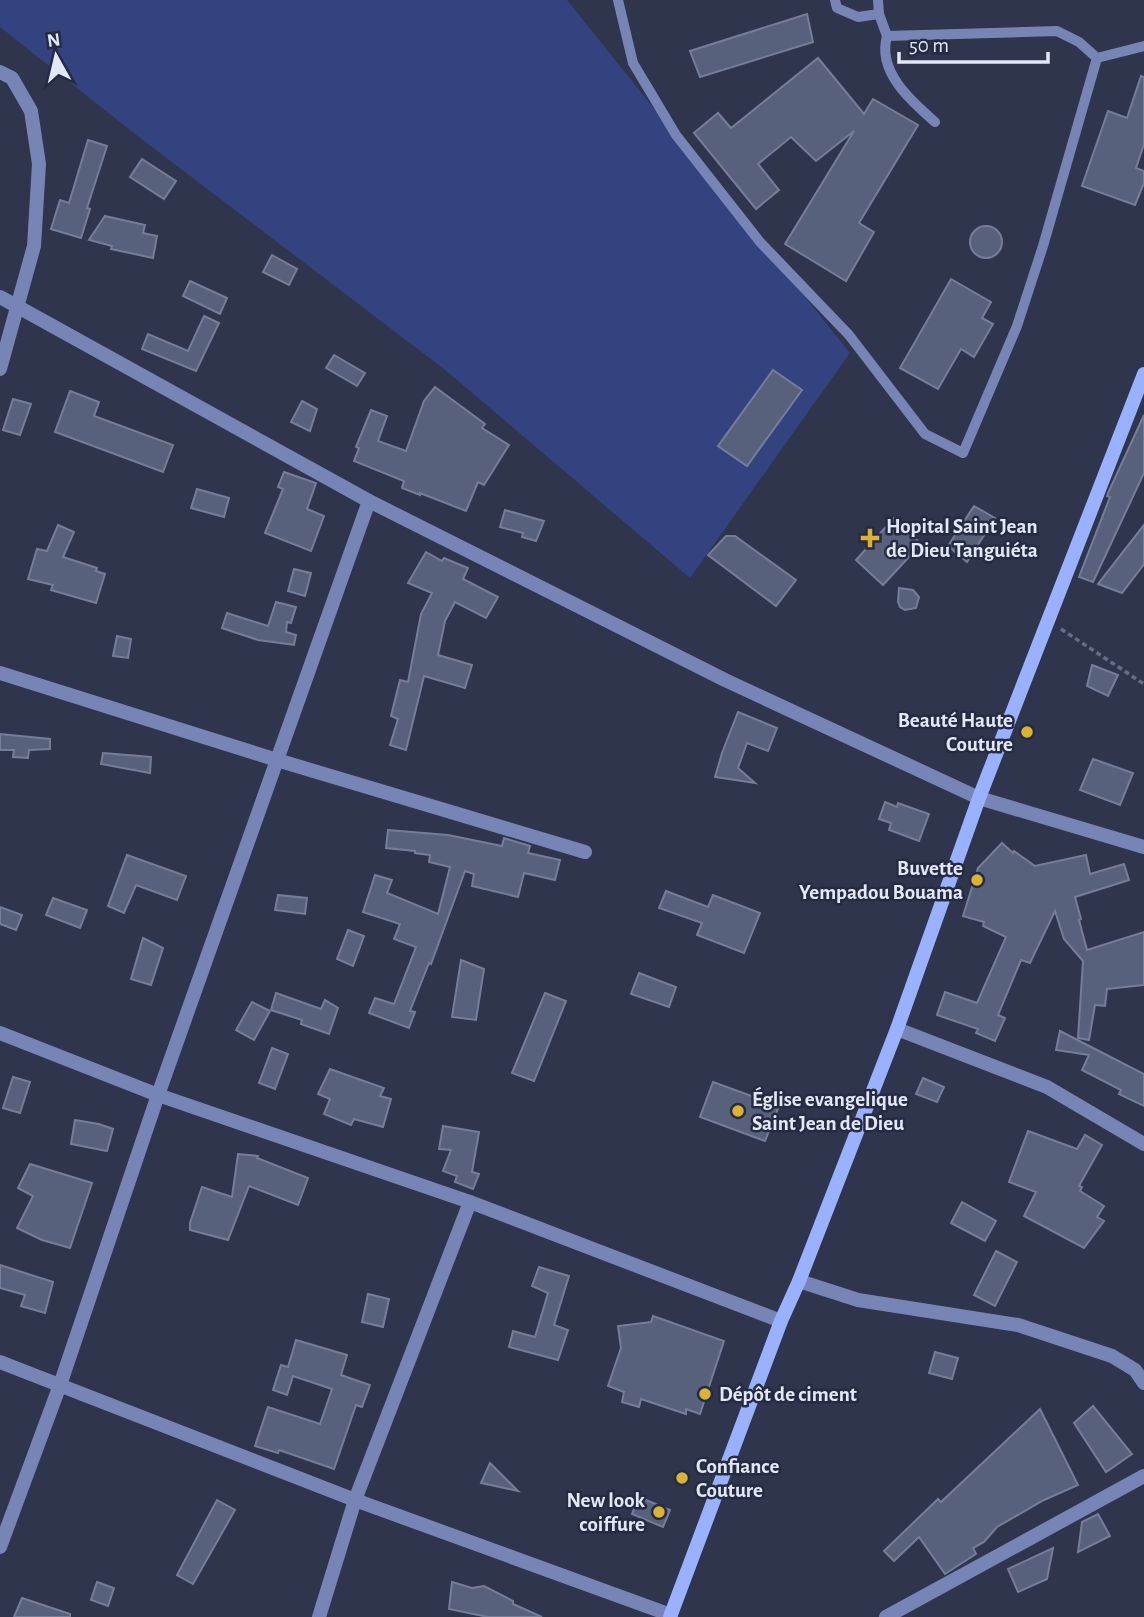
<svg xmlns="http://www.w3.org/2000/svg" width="1144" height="1617" font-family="'Alegreya Sans',sans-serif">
  <rect width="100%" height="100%" fill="#2e354d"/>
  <path fill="#334380" d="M0 0H567L850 353 690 578 444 369 135 134 0 27Z"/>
  <g fill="#58617b" stroke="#757e99" stroke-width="2">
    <path d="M807 14 813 42 700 77 690 51Z"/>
    <path d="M818 58 864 114 873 99 918 125 859 223 874 232 846 281 785 244 854 131 816 161 791 137 758 164 779 190 756 209 694 133 718 113 731 128Z"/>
    <path d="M1141 76 1144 77V144L1136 168 1144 171V183L1135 205 1082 186 1108 111 1127 118Z"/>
    <path d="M88 140 107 146 87 208 90 209 81 238 51 229 60 200 69 203Z"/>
    <path d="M142 159 176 181 164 199 130 177Z"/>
    <path d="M105 216 145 225 143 233 157 236 153 258 111 249 112 246 89 240Z"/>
    <circle cx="986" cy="242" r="16"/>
    <path d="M272 255 297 269 289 285 263 272Z"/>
    <path d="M951 279 991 302 982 318 993 324 974 357 961 349 938 389 900 368Z"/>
    <path d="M190 281 227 298 220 314 183 296Z"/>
    <path d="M204 316 219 323 196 371 142 349 148 334 188 351Z"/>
    <path d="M334 355 365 373 357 386 326 368Z"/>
    <path d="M773 370 802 390 747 466 718 446Z"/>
    <path d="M435 387 485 424 482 428 509 445 484 485 478 482 466 511 420 493V495L402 488 404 481 354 461 359 448 356 447 371 410 387 416 378 441 406 451 424 401Z"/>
    <path d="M70 391 99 402 94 416 173 445 163 472 55 432Z"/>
    <path d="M13 399 31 404 20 435 3 430Z"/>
    <path d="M302 401 317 409 310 431 291 422Z"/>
    <path d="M1144 415V473L1093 582 1079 577 1110 497 1107 496 1108 493Z"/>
    <path d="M284 472 316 483 307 509 324 516 311 551 265 533 283 489 278 487Z"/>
    <path d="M197 489 229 498 224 517 191 508Z"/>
    <path d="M974 506 995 518 967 562 948 546Z"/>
    <path d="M505 510 544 521 536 541 522 537 523 533 500 527Z"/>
    <path d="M894 518 921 544 883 585 856 560Z"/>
    <path d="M58 525 74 532 63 557 97 568 96 571 105 574 96 603 51 590 53 585 28 579 37 549 47 551Z"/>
    <path d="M1144 525V564L1122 593 1098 584Z"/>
    <path d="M726 536H735L796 580 776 606 708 555Z"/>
    <path d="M426 552 442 561 444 558 468 568 463 579 498 597 486 618 455 602 445 621 438 655 472 665 465 688 424 676 406 750 390 745 398 719 391 716 400 680 408 682 421 614 432 593 408 583Z"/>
    <path d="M294 569 311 573 305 596 288 591Z"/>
    <path d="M899 588 913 590 919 597 916 608 905 610 900 607 898 602Z"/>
    <path d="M276 602 296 607 291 623 287 622 286 632 296 635 294 645 258 640 222 628 227 613 268 626Z"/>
    <path d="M117 636 131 639 128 658 113 656Z"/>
    <path d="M1092 665 1118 675 1108 696 1087 686Z"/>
    <path d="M738 712 777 728 768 751 747 743 738 768 755 783 715 777 722 753Z"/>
    <path d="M0 734 50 739V749L29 750 28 758 13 757 14 750H0Z"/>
    <path d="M103 753 151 757 150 773 101 764Z"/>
    <path d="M1093 759 1133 773 1120 805 1080 790Z"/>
    <path d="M885 802 897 807 898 803 929 814 919 841 889 830 891 823 879 819Z"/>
    <path d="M388 830 448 835 502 846 504 838 530 846 528 853 560 860 555 880 524 873 518 897 472 886 474 874 465 871 431 964 429 963 410 1011 415 1012 409 1028 369 1013 375 998 394 1004 416 947 394 939 400 924 363 912 375 875 392 880 387 893 438 914 450 867 429 862 430 855 415 853V851L386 848Z"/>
    <path d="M1002 843 1013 853 1014 851 1035 866 1086 855 1090 874 1124 864 1129 880 1075 897 1081 919 1079 920 1087 950 1144 932V985L1107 989 1105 1006 1095 1005 1089 1040 1078 1038 1083 961 1064 939 1055 911 1030 963 1021 960 998 1015 1005 1018 995 1041 976 1033 978 1029 937 1015 945 992 977 1003 1006 937 983 926 984 922 963 916 978 868Z"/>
    <path d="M127 855 186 876 177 900 136 885 124 913 108 906Z"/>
    <path d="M666 891 708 907 713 895 760 913 744 953 697 935 702 923 659 908Z"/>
    <path d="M278 895 307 898 305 914 275 910Z"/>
    <path d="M53 898 87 910 80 928 46 915Z"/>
    <path d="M0 907 22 915 16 930 0 924Z"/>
    <path d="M348 930 364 936 353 966 337 959Z"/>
    <path d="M143 938 163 948 151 985 131 979Z"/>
    <path d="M461 960 484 969 476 1020 452 1017Z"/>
    <path d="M639 973 676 987 669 1007 631 994Z"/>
    <path d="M276 993 321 1009 325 1000 338 1008 329 1034 301 1024 302 1020 271 1010Z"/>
    <path d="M545 993 566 1001 534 1081 512 1073Z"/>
    <path d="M252 1002 270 1011 254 1040 236 1030Z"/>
    <path d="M1060 1031 1144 1074V1106L1119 1094 1121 1090 1082 1070 1089 1055 1056 1050Z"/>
    <path d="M272 1048 288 1054 275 1089 259 1083Z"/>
    <path d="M330 1069 384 1088 380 1096 391 1099 383 1127 354 1119 351 1125 324 1114 330 1099 318 1094Z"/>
    <path d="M13 1077 30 1082 20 1113 3 1108Z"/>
    <path d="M923 1078 944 1087 937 1102 916 1094Z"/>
    <path d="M713 1082 779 1106 765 1141 700 1117Z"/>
    <path d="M75 1120 99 1124 113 1129 107 1151 71 1144Z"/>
    <path d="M443 1126 479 1132 472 1172 479 1174 473 1189 455 1182 457 1176 443 1171 451 1150 439 1149Z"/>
    <path d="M1028 1131 1077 1149 1085 1135 1102 1145 1079 1186 1082 1187 1080 1191 1104 1206 1097 1217 1104 1221 1084 1248 1024 1216 1036 1192 1009 1182Z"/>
    <path d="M238 1154 258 1156 257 1158 308 1178 298 1205 249 1186 228 1240 190 1230V1223L202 1187 232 1197Z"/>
    <path d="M30 1164 92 1183 70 1248 42 1240 17 1228 33 1196 18 1188Z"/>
    <path d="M962 1202 996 1221 985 1241 951 1223Z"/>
    <path d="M996 1251 1017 1262 995 1306 974 1295Z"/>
    <path d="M0 1265 53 1282 45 1313 21 1306 25 1295 0 1288Z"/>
    <path d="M539 1267 569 1276 554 1325 568 1330 558 1360 509 1347 513 1331 535 1337 548 1293 532 1286Z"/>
    <path d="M368 1294 389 1299 383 1327 362 1322Z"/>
    <path d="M653 1316 724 1341 700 1414 686 1409V1414L641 1399 639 1407 622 1402 624 1392 608 1386 621 1348 618 1326 651 1322Z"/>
    <path d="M296 1340 347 1355 341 1375 370 1385 362 1407 356 1405 334 1469 279 1450 278 1453 255 1446 268 1407 320 1424 332 1389 293 1376 287 1395 273 1390 281 1365 288 1367Z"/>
    <path d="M935 1352 958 1358 952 1379 929 1373Z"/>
    <path d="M1093 1406 1132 1454 1106 1472 1074 1423Z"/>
    <path d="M1040 1409 1078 1485 1044 1500 997 1527 984 1542 973 1548 976 1554 945 1574 919 1537 894 1561 884 1551 938 1499 941 1502Z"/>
    <path d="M490 1463 518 1491 481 1483Z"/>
    <path d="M639 1497 670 1510 663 1527 632 1514Z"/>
    <path d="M217 1500 235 1510 193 1584 177 1575Z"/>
    <path d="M1098 1514 1110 1536 1078 1552 1082 1522Z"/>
    <path d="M1053 1548 1047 1579 1018 1592 1008 1569Z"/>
    <path d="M97 1582 114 1588 108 1606 91 1600Z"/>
    <path d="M452 1582 472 1588 484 1586 513 1601V1604L542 1617H488L449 1609Z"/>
    <path d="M22 1598 70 1614V1617H14Z"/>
  </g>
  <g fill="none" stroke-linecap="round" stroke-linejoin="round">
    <path stroke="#676e83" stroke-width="3.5" stroke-dasharray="5 3.5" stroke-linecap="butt" d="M1061 629 1144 684"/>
    <g stroke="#7685b6" stroke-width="10">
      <path d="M618 0 633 63 676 135 760 242 849 335 925 434 963 453 1017 326 1043 246 1097 58 1144 46"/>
      <path d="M835 0 837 8 858 17 879 14"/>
      <path d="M878 0 879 14 887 36 1057 31 1079 42 1097 58"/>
      <path d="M887 36C877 72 911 101 935 122"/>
    </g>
    <g stroke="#7685b6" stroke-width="14">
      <path d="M0 72 12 78 31 111 39 164 34 246 0 369"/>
      <path d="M0 297 369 501 725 680 979 798 1144 847"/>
      <path d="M0 673 277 760 585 852"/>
      <path d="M897 1029 1047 1087 1144 1144"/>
      <path d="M0 1033 158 1095 470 1202 781 1321"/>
      <path d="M799 1281 858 1300 1018 1325 1112 1356 1135 1370 1144 1383"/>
      <path d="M0 1362 355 1500 671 1615"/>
      <path d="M0 1547 60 1385 158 1095 369 501"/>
      <path d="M319 1617 355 1500 470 1202"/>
      <path d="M886 1617 1144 1476"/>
    </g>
    <path stroke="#99b1fe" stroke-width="14" d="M670 1617 781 1321 799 1281 897 1029 979 798 1144 374"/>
  </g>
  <g fill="#dbb233" stroke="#242b42" stroke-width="2.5">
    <path d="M866.5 527.5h7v7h7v7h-7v7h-7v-7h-7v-7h7z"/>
    <circle cx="1027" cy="732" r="7"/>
    <circle cx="977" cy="880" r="7"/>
    <circle cx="738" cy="1111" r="7"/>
    <circle cx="705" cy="1394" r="7"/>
    <circle cx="682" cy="1478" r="7"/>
    <circle cx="659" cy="1512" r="7"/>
  </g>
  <g text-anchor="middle" stroke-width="5" stroke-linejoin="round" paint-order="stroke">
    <g font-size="21" font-weight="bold" fill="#e2e8f7" stroke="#242b42" text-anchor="start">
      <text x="886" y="533">Hopital Saint Jean<tspan x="886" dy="24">de Dieu Tanguiéta</tspan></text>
      <text x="1013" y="727" text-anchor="end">Beauté Haute<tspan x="1013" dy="24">Couture</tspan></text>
      <text x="963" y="875" text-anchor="end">Buvette<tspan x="963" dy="24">Yempadou Bouama</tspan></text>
      <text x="752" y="1106">Église evangelique<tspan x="752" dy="24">Saint Jean de Dieu</tspan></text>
      <text x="719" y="1401">Dépôt de ciment</text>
      <text x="696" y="1473">Confiance<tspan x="696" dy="24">Couture</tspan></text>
      <text x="645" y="1507" text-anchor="end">New look<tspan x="645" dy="24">coiffure</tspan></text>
    </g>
  </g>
  <g transform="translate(56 56) rotate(352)" stroke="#242b42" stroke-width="5" paint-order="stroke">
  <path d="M0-5L12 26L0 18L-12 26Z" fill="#e2e8f7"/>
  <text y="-10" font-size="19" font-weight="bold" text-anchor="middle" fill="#e2e8f7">N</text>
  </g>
  <path d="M899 52v10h149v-10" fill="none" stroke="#e2e8f7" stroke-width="3.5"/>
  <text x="909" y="52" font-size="21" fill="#e2e8f7" stroke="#242b42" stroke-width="5" paint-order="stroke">50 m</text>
</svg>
